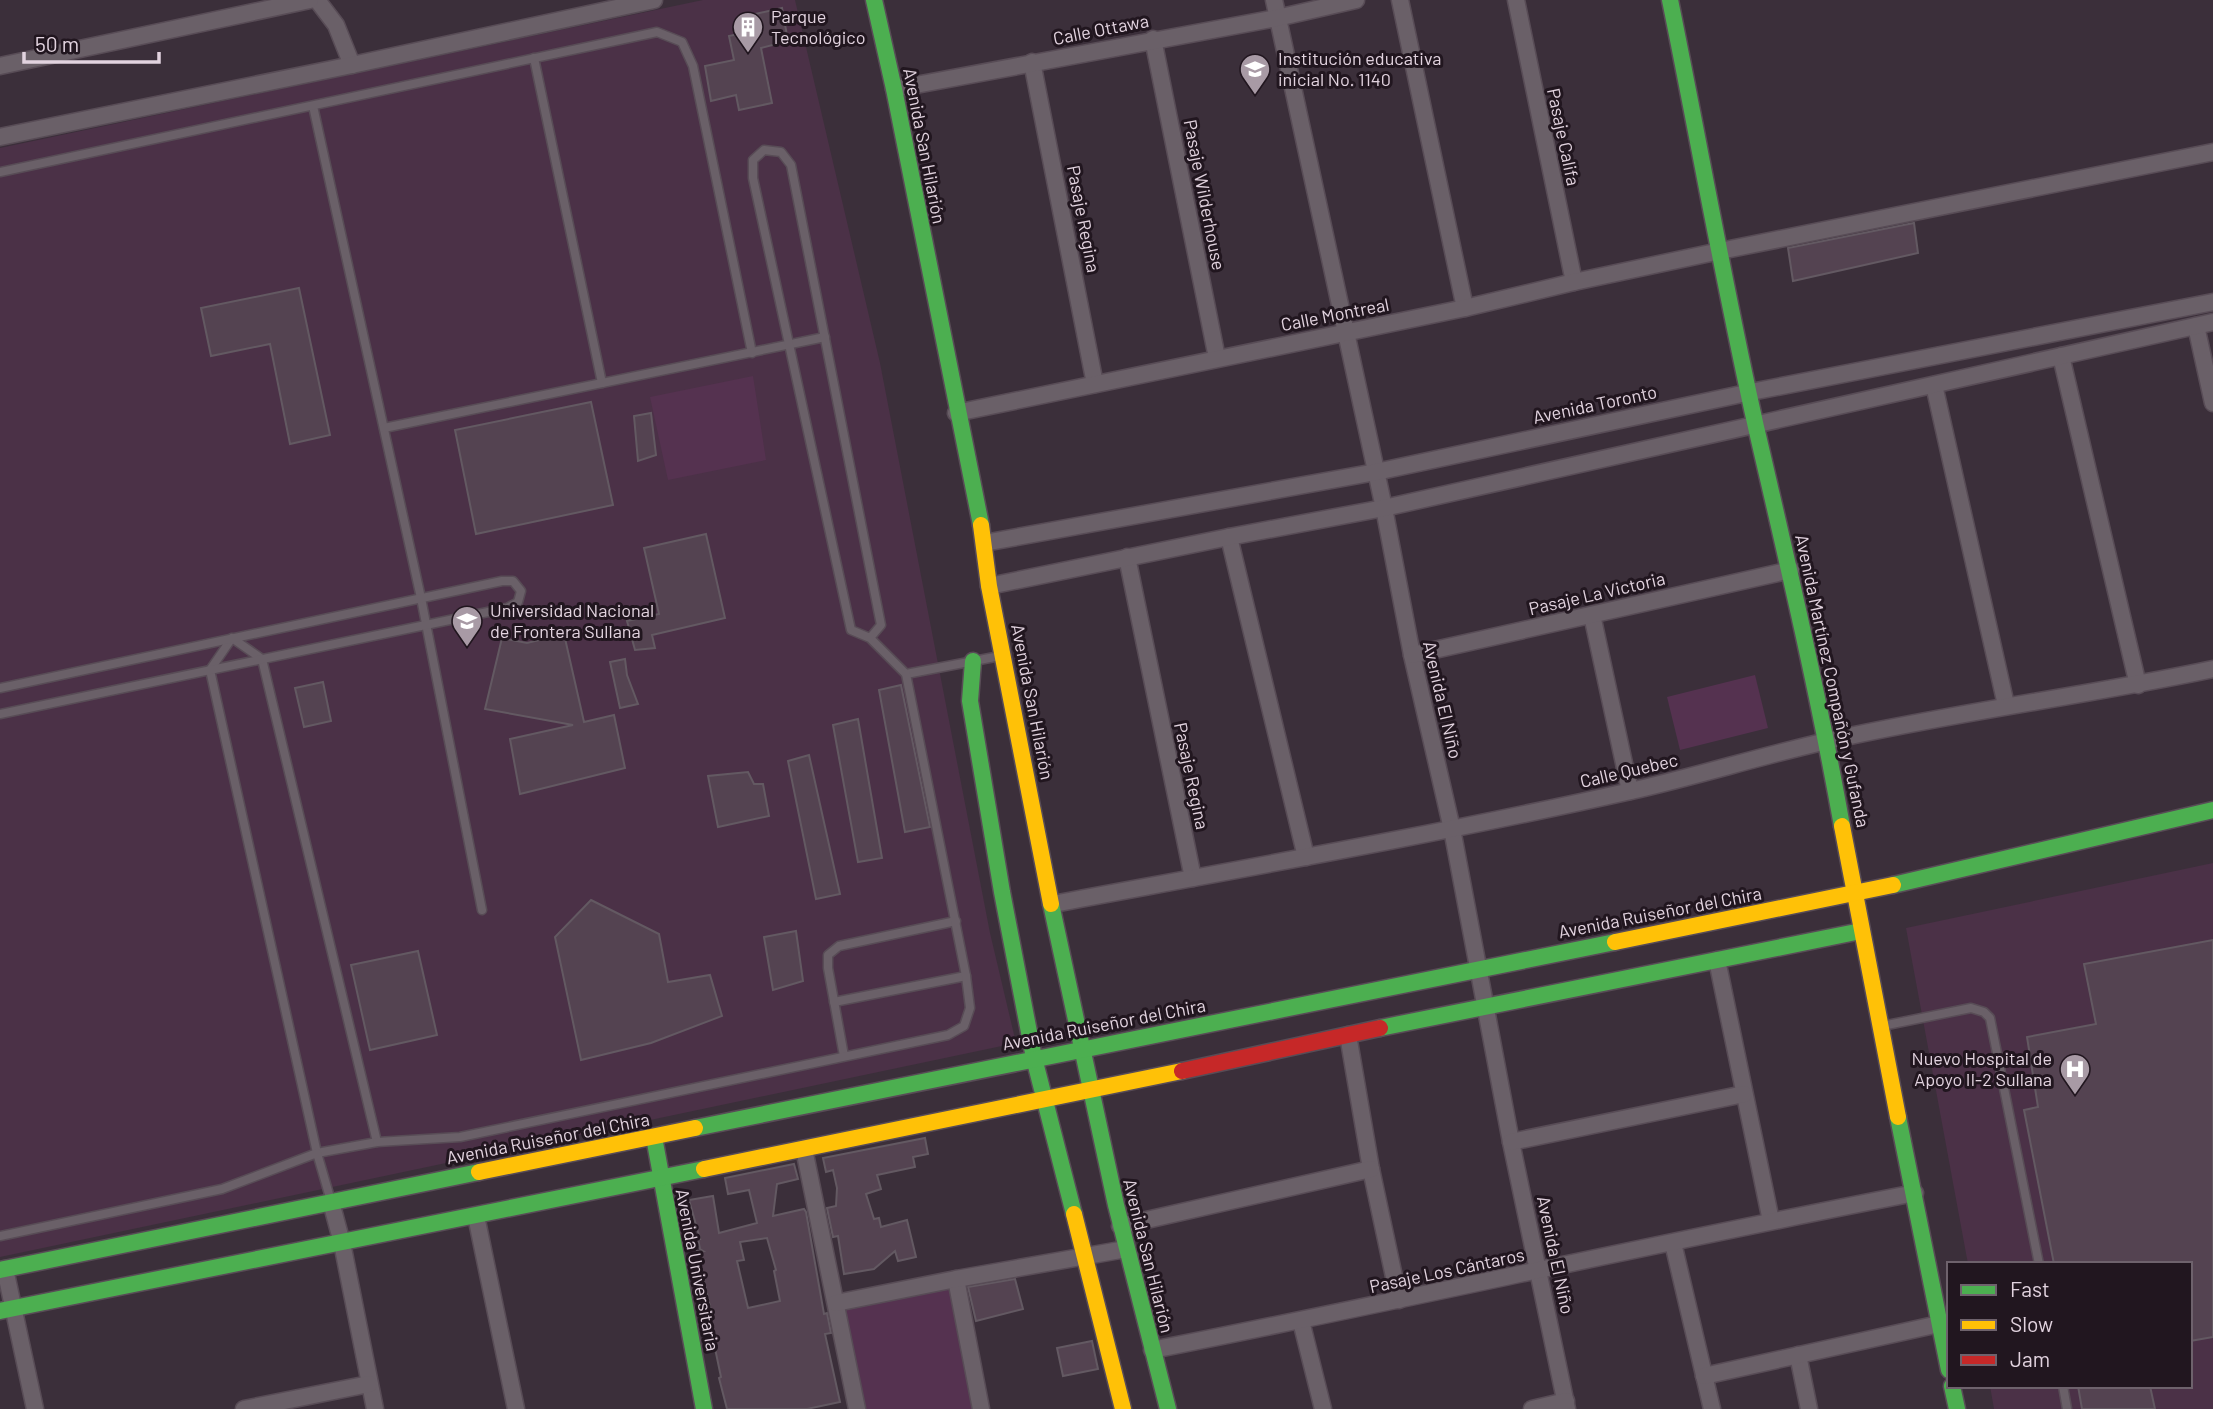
<svg xmlns="http://www.w3.org/2000/svg" width="2213" height="1409" font-family="Barlow,sans-serif">
  <rect width="100%" height="100%" fill="#3b2f3a"/>
  <g fill="#4b3147">
    <path d="M703 0H795L880 363 990 933 1016 1043 0 1257V148Z"/>
    <path d="M2213 863V1409H1994L1990 1386H2190V1264H1968L1906 928Z"/>
  </g>
  <g fill="#553250">
    <path d="M753 376 766 460 668 480 650 397Z"/>
    <path d="M1755 675 1768 728 1680 750 1667 697Z"/>
    <path d="M956 1279 981 1409H857L836 1303Z"/>
  </g>
  <g fill="#544351" stroke="#635962" stroke-width="2" fill-rule="evenodd">
    <path d="M782 8 788 41 761 48 772 103 739 110 736 95 711 101 705 66 734 60 729 36 748 32 746 16Z"/>
    <path d="M1914 223 1918 253 1793 281 1788 248Z"/>
    <path d="M299 288 330 435 290 444 270 344 211 356 201 308Z"/>
    <path d="M591 402 613 505 476 534 455 430Z"/>
    <path d="M651 413 656 455 638 461 634 416Z"/>
    <path d="M706 534 725 618 652 635 655 648 635 650 627 621 659 614 644 548Z"/>
    <path d="M564 634 584 722 614 715 625 768 520 794 510 739 573 725 485 709 502 638 527 643Z"/>
    <path d="M625 659 627 675 638 704 620 708 610 662Z"/>
    <path d="M323 682 331 721 304 727 295 688Z"/>
    <path d="M901 685 930 827 905 832 879 690Z"/>
    <path d="M858 719 882 858 858 862 833 725Z"/>
    <path d="M809 755 840 894 816 899 788 761Z"/>
    <path d="M748 772 754 784H763L769 816 718 827 708 776Z"/>
    <path d="M591 900 659 934 668 982 710 975 722 1016 651 1043 581 1060 555 937Z"/>
    <path d="M796 931 803 981 773 990 764 937Z"/>
    <path d="M2213 940V1337L2190 1341V1264H2054L2024 1110 2038 1107 2027 1037 2096 1024 2084 964Z"/>
    <path d="M418 951 437 1035 370 1050 351 965Z"/>
    <path d="M925 1138 928 1154 913 1157 915 1167 877 1175 881 1189 866 1194 874 1219 879 1218 881 1227 907 1220 916 1257 898 1261 895 1251 874 1269 844 1274 838 1236 833 1237 827 1208 836 1206 837 1188 833 1170 826 1172 823 1158Z"/>
    <path d="M794 1164 798 1179 777 1184 773 1216 804 1209 806 1212 824 1314 827 1313 831 1333 825 1334 840 1402 807 1409H727L719 1378 721 1377 708 1315H712L697 1251H703L700 1249 698 1239H700L689 1200 713 1196 719 1233 757 1223 749 1190 728 1194 725 1178ZM767 1238 776 1270 774 1271 780 1301 748 1308 737 1261 744 1260 740 1242Z"/>
    <path d="M1015 1279 1023 1309 976 1321 968 1287Z"/>
    <path d="M1092 1341 1098 1369 1063 1376 1057 1348Z"/>
    <path d="M2078 1386H2150L2155 1409H2082Z"/>
  </g>
  <g fill="none" stroke-linecap="round" stroke-linejoin="round">
    <g stroke="#584c56" stroke-width="11">
      <g id="lane">
        <path d="M534 58 602 383"/>
        <path d="M313 106 421 598 482 910"/>
        <path d="M0 172 657 32 682 42 693 66 752 353"/>
        <path d="M384 428 825 337"/>
        <path d="M232 638 262 659 377 1142 317 1153 210 670Z"/>
        <path d="M870 638 881 625 791 165 781 152 764 150 753 160V178L851 630 870 638 906 674 1000 656"/>
        <path d="M0 688 502 581H513L521 591 518 602 507 608 0 714"/>
        <path d="M834 1002 966 976"/>
        <path d="M1882 1026 1971 1008 1984 1012 1990 1018 2039 1264"/>
        <path d="M844 1056 828 968V955L839 946 956 921"/>
        <path d="M377 1142 460 1137 948 1035 964 1026 970 1008 966 976 906 674"/>
        <path d="M0 1236 222 1189 317 1153 331 1201"/>
        <path d="M2063 1386 2067 1409"/>
      </g>
    </g>
    <g stroke="#584c56" stroke-width="19">
      <g id="street">
        <path d="M317 0 336 25 352 65"/>
        <path d="M1274 0 1384 508 1412 655 1452 829 1511 1142 1567 1409"/>
        <path d="M1400 0 1465 308"/>
        <path d="M1516 0 1574 282"/>
        <path d="M1153 39 1217 358"/>
        <path d="M1032 62 1095 384"/>
        <path d="M0 66 310 0"/>
        <path d="M894 89 1277 18 1356 0"/>
        <path d="M0 137 352 65 654 0"/>
        <path d="M2196 326 2213 403"/>
        <path d="M2061 356 2138 685"/>
        <path d="M1934 385 2006 705"/>
        <path d="M956 413 1465 308 1574 282 1720 251 2213 152"/>
        <path d="M1229 537 1306 857"/>
        <path d="M984 543 1376 472 1751 392 2213 302"/>
        <path d="M1127 557 1193 878"/>
        <path d="M989 586 1229 537 1384 508 2213 322"/>
        <path d="M1592 615 1630 791"/>
        <path d="M1412 655 1791 570"/>
        <path d="M1052 904C1246 868 1439 834 1631 791 1697 776 1761 756 1827 741 1955 712 2085 696 2213 669"/>
        <path d="M1717 960 1771 1221"/>
        <path d="M1348 1035 1371 1169 1399 1300"/>
        <path d="M1511 1142 1744 1094"/>
        <path d="M804 1149 857 1409"/>
        <path d="M331 1202 342 1243 375 1409"/>
        <path d="M476 1216 516 1409"/>
        <path d="M1120 1226 1371 1169"/>
        <path d="M1673 1243 1712 1409"/>
        <path d="M5 1269 35 1409"/>
        <path d="M956 1279 981 1409"/>
        <path d="M836 1303 956 1279 1126 1249"/>
        <path d="M1301 1321 1323 1409"/>
        <path d="M1152 1350C1406 1300 1660 1242 1915 1193"/>
        <path d="M1798 1355 1809 1409"/>
        <path d="M1704 1376 1939 1324"/>
        <path d="M244 1409 369 1384"/>
        <path d="M1532 1409 1566 1401"/>
      </g>
    </g>
    <g stroke="#584c56" stroke-width="19">
      <g id="fast">
        <path d="M874 0 894 89 981 525"/>
        <path d="M1670 0C1699 142 1724 285 1756 427 1787 560 1818 692 1842 826"/>
        <path d="M973 661 970 701 1002 892 1034 1058 1074 1214"/>
        <path d="M1893 885 2213 810"/>
        <path d="M1051 904 1116 1205 1168 1409"/>
        <path d="M1380 1028 1861 931"/>
        <path d="M1898 1117 1949 1370"/>
        <path d="M695 1128 1615 942"/>
        <path d="M654 1137 704 1409"/>
        <path d="M0 1270 479 1172"/>
        <path d="M0 1311 704 1169"/>
        <path d="M1952 1386 1957 1409"/>
      </g>
    </g>
    <g stroke="#584c56" stroke-width="19">
      <g id="slow">
        <path d="M981 525 989 586 1051 904"/>
        <path d="M1842 826 1898 1117"/>
        <path d="M1615 942 1893 885"/>
        <path d="M704 1169 1182 1071"/>
        <path d="M479 1172 695 1128"/>
        <path d="M1074 1214 1123 1409"/>
      </g>
    </g>
    <g stroke="#584c56" stroke-width="19">
      <path id="jam" d="M1182 1071 1380 1028"/>
    </g>
    <use href="#lane" stroke="#6a6068" stroke-width="8"/>
    <use href="#street" stroke="#6a6068" stroke-width="16"/>
    <use href="#fast" stroke="#4caf50" stroke-width="16"/>
    <use href="#slow" stroke="#ffc107" stroke-width="16"/>
    <use href="#jam" stroke="#c62828" stroke-width="16"/>
  </g>
  <defs>
    <g id="building-pin" transform="scale(1.575)"><path d="M0 17L-7.5 6A9.5 9.5 0 1 1 7.5 6Z" fill="#a89aa5" stroke="#21161f"/><path d="M-4-6H4V6H1V3H-1V6H-4ZM-2.5-4.3h1.7v1.8h-1.7ZM.8-4.3h1.7v1.8H.8ZM-2.5-1h1.7V.8h-1.7ZM.8-1h1.7V.8H.8Z" fill="#fff"/></g>
    <g id="school-pin" transform="scale(1.575)"><path d="M0 17L-7.5 6A9.5 9.5 0 1 1 7.5 6Z" fill="#a89aa5" stroke="#21161f"/><path d="M0-5L7-2L0 1L-7-2ZM-4 1L0 2.5L4 1V4Q0 6-4 4Z" fill="#fff"/></g>
    <g id="university-pin" transform="scale(1.575)"><path d="M0 17L-7.5 6A9.5 9.5 0 1 1 7.5 6Z" fill="#a89aa5" stroke="#21161f"/><path d="M0-5L7-2L0 1L-7-2ZM-4 1L0 2.5L4 1V4Q0 6-4 4Z" fill="#fff"/></g>
    <g id="hospital-pin" transform="scale(1.575)"><path d="M0 17L-7.5 6A9.5 9.5 0 1 1 7.5 6Z" fill="#a89aa5" stroke="#21161f"/><path d="M-5-5h3v3.5h4V-5h3V5h-3V1.5h-4V5h-3Z" fill="#fff"/></g>
  </defs>
  <g fill-rule="evenodd">
    <use href="#building-pin" x="748" y="27"/>
    <use href="#school-pin" x="1255" y="69"/>
    <use href="#university-pin" x="467" y="621"/>
    <use href="#hospital-pin" x="2075" y="1069"/>
  </g>
  <g text-anchor="middle" stroke-width="6" stroke-linejoin="round" paint-order="stroke">
    <g font-size="18" fill="#e2d3df" stroke="#21161f" text-anchor="start">
      <text x="771" y="23">Parque<tspan x="771" dy="21">Tecnológico</tspan></text>
      <text x="1278" y="65">Institución educativa<tspan x="1278" dy="21">inicial No. 1140</tspan></text>
      <text x="490" y="617">Universidad Nacional<tspan x="490" dy="21">de Frontera Sullana</tspan></text>
      <text x="2052" y="1065" text-anchor="end">Nuevo Hospital de<tspan x="2052" dy="21">Apoyo II-2 Sullana</tspan></text>
    </g>
    <g font-size="18" fill="#e2d3df" stroke="#21161f">
      <text transform="translate(1101 30) rotate(-11)" y="6">Calle Ottawa</text>
      <text transform="translate(1563 137) rotate(78)" y="6">Pasaje Califa</text>
      <text transform="translate(924 146) rotate(79)" y="6">Avenida San Hilarión</text>
      <text transform="translate(1204 195) rotate(79)" y="6">Pasaje Wilderhouse</text>
      <text transform="translate(1083 219) rotate(79)" y="6">Pasaje Regina</text>
      <text transform="translate(1335 315) rotate(-11)" y="6">Calle Montreal</text>
      <text transform="translate(1595 405) rotate(-12)" y="6">Avenida Toronto</text>
      <text transform="translate(1597 594) rotate(-13)" y="6">Pasaje La Victoria</text>
      <text transform="translate(1832 681) rotate(78)" y="6">Avenida Martínez Compañón y Gufanda</text>
      <text transform="translate(1442 700) rotate(77)" y="6">Avenida El Niño</text>
      <text transform="translate(1032 702) rotate(79)" y="6">Avenida San Hilarión</text>
      <text transform="translate(1629 771) rotate(-13)" y="6">Calle Quebec</text>
      <text transform="translate(1191 776) rotate(78)" y="6">Pasaje Regina</text>
      <text transform="translate(1660 913) rotate(-11)" y="6">Avenida Ruiseñor del Chira</text>
      <text transform="translate(1104 1025) rotate(-11)" y="6">Avenida Ruiseñor del Chira</text>
      <text transform="translate(548 1139) rotate(-11)" y="6">Avenida Ruiseñor del Chira</text>
      <text transform="translate(1555 1255) rotate(78)" y="6">Avenida El Niño</text>
      <text transform="translate(1148 1256) rotate(76)" y="6">Avenida San Hilarión</text>
      <text transform="translate(697 1270) rotate(79)" y="6">Avenida Universitaria</text>
      <text transform="translate(1447 1271) rotate(-12)" y="6">Pasaje Los Cántaros</text>
    </g>
  </g>
  <rect x="1947" y="1262" width="245" height="126" fill="#21161f" stroke="#6e626c" stroke-width="2"/>
  <rect x="1961" y="1285" width="35" height="10" fill="#4caf50" stroke="#6e626c" stroke-width="2"/>
  <text x="2010" y="1297" font-size="21" fill="#e2d3df">Fast</text>
  <rect x="1961" y="1320" width="35" height="10" fill="#ffc107" stroke="#6e626c" stroke-width="2"/>
  <text x="2010" y="1332" font-size="21" fill="#e2d3df">Slow</text>
  <rect x="1961" y="1355" width="35" height="10" fill="#c62828" stroke="#6e626c" stroke-width="2"/>
  <text x="2010" y="1367" font-size="21" fill="#e2d3df">Jam</text>
  <path d="M24 52v10h135v-10" fill="none" stroke="#e2d3df" stroke-width="3.5"/>
  <text x="35" y="52" font-size="21" fill="#e2d3df" stroke="#21161f" stroke-width="5" paint-order="stroke">50 m</text>
</svg>
